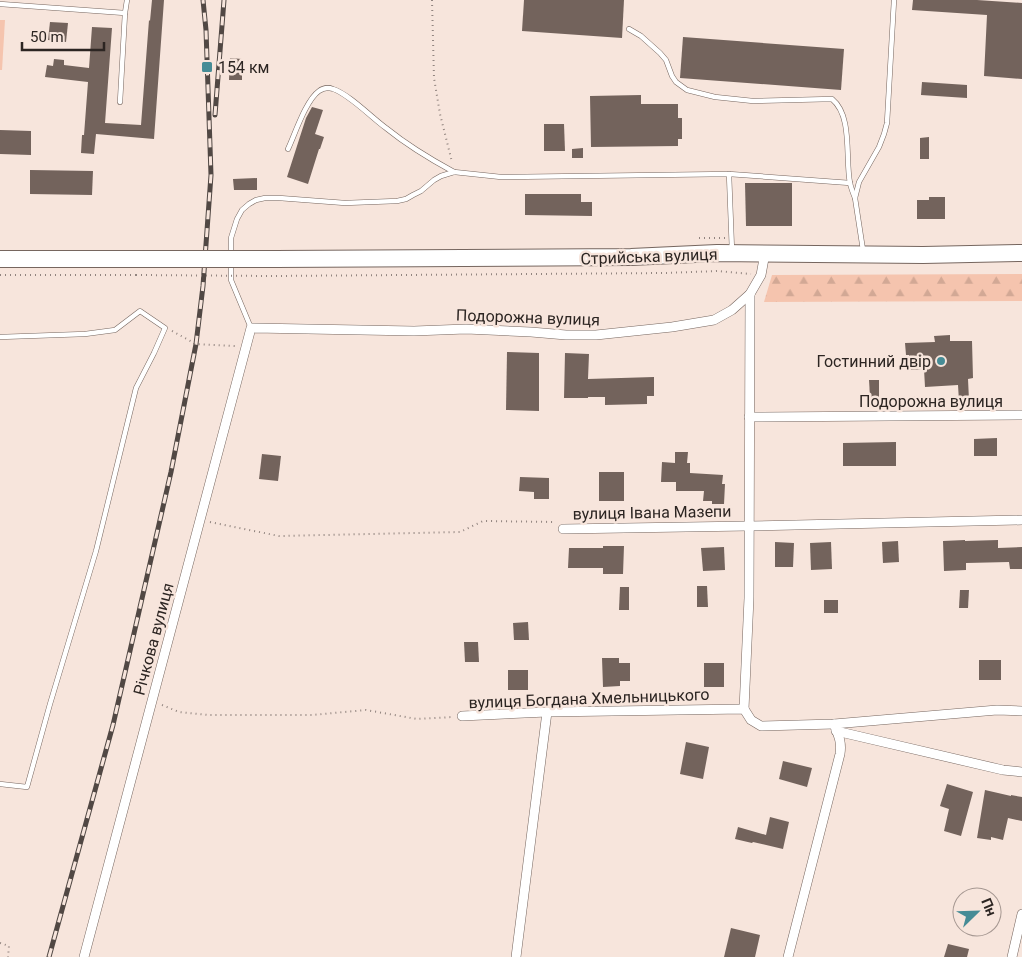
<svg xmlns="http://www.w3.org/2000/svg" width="1022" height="957" font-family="Roboto,sans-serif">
  <defs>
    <pattern id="forest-firs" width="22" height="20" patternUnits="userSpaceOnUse" patternTransform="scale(1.25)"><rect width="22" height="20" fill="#f5c4ae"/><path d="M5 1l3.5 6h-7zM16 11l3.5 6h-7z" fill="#d2a895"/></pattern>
  </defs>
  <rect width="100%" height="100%" fill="#f7e5dc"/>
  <path fill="#f5c4ae" d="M0 20H5L2 70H0Z"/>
  <path fill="url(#forest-firs)" d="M1022 274V301L764 302 772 275Z"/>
  <g fill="#73635c">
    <path d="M152 0H164L154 139 96 134 94 154 81 153 82 135H84L88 82 45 77 47 65 53 66 54 59 64 60V65L89 68 92 27 112 28 105 123 141 125 149 20 150 21Z"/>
    <path d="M524 0H624L622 38 522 31Z"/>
    <path d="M913 0H977L1022 3V79L984 76 987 15 912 10Z"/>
    <path d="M50 22 68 23 66 42 48 40Z"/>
    <path d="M683 37 844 49 841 90 680 78Z"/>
    <path d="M230 58 242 59V80H229Z"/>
    <path d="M922 82 967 85V98L921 95Z"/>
    <path d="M641 95V104H678V118H682V139H678V146L591 147 590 96Z"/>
    <path d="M312 107 323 110 315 134 324 137 320 149H319L308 184 287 177 306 118Z"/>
    <path d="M544 124H564L565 151H544Z"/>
    <path d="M0 130 31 131V155L0 154Z"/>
    <path d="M929 137V159H920V138Z"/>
    <path d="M583 148V158H572V149Z"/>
    <path d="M30 170 93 171 92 195 30 194Z"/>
    <path d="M257 178V190H234L233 179Z"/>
    <path d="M745 183H792V226H746Z"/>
    <path d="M525 194H581V202H592V216L525 215Z"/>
    <path d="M929 197H945V219H917V200H929Z"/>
    <path d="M950 335V341H972L973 378 968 379 969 400 959 401 958 385 925 387 924 369 909 370V355H906L905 343 935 342 934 336Z"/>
    <path d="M507 352 539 353V411L506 410Z"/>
    <path d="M565 353 589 354 588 379 654 377V396H647V404L605 405V397H588V398H564Z"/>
    <path d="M869 380H879V397H870Z"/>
    <path d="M913 396H931V404H914Z"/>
    <path d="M997 438V456H974V439Z"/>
    <path d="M896 442V466H843V443Z"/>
    <path d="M675 452H688L687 463H690V473L723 475 722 484H725L724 504H712V501H703L704 491H676V482H661L662 462 675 463Z"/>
    <path d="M262 454 281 456 278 481 259 479Z"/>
    <rect x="599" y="472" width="25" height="29"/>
    <path d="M520 477 549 478V499H534V492L519 491Z"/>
    <path d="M965 540V541L998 540V548L1022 547V569H1010L1009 562 966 563V570L944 571 943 541Z"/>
    <path d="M898 541 899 562 883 563 882 542Z"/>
    <path d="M775 542 794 543 793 567H775Z"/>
    <path d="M831 542 832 569 811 570 810 543Z"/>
    <path d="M603 546H624L623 574H603V568H568L569 548H603Z"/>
    <path d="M724 547 725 570 703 571 701 548Z"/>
    <path d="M697 586H707L708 607H697Z"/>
    <path d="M620 587H629V610H619Z"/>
    <path d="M960 590H969L968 608H959Z"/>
    <rect x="824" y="600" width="14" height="13"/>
    <path d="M528 622 529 640H514L513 623Z"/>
    <path d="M464 642H478L479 662H465Z"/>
    <path d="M602 658H619V663H630V681H620V686L603 687Z"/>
    <rect x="979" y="660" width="22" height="20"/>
    <rect x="704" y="663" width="20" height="24"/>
    <rect x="508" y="670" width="20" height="20"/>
    <path d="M686 742 709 747 703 779 680 774Z"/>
    <path d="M783 761 812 768 807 787 779 779Z"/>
    <path d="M947 784 973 792 961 836 944 831 949 809 940 806Z"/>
    <path d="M985 790 1011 796V795L1022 797V821L1008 818 1003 840 991 837V840L977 838Z"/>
    <path d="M770 817 789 822 783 849 753 842 752 843 735 839 738 827 766 835Z"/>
    <path d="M731 928 760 935 755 957H724Z"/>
    <path d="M948 944 969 949 967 957H944Z"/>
  </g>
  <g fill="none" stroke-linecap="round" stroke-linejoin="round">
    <g stroke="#76665f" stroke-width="5.5">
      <g id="lane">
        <path d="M0 4 125 13"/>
        <path d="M629 29 641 36 660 53 666 60 672 76 676 82 687 90 715 97 753 101 832 99C853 116 845 158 850 183 851 188 853 193 855 198"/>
        <path d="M120 102 125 13 127 0"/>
        <path d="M288 149C295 134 306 100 319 91 323 88 328 87 333 89 349 94 372 118 386 128 407 145 430 159 454 172"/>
        <path d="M729 174 732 251"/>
        <path d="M863 250 855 198 859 182 879 147 884 134 887 123 894 0"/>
        <path d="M231 256V238L237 219 242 210 249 204 256 200 265 198H279L345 203 397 201 406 199 413 195 421 191 434 180 441 176 454 172 501 177 729 174 850 183"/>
        <path d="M231 263V280L251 328"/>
        <path d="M0 337 85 334 115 330 140 311 165 328 154 353 136 388 96 551 50 704 27 787 0 784"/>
      </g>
    </g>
    <g stroke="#76665f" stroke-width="10">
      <g id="street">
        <path d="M749 417 1022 415"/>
        <path d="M563 529 748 526 1022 520"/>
        <path d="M744 709 749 598 750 294"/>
        <path d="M462 716 547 712 744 709 751 720 761 726 834 724 997 710 1022 711"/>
        <path d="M836 731 1003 770 1022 772"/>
        <path d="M84 957 251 328 414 331 466 329 531 332 566 335H596L672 327 714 320 732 310 750 294 761 275 765 253"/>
        <path d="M516 957 547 712"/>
        <path d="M788 957 840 754C842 741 838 735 834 724"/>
        <path d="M1012 957 1022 914"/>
      </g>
    </g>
    <g stroke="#76665f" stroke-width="18">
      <g id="highway">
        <path d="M0 259H138"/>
        <path d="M275 259 631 257 717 253 923 255 1022 253"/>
      </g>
    </g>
    <g stroke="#91847f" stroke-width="2" stroke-dasharray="1 4" stroke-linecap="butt">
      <path d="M432 0 434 78 440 114 452 162"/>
      <path d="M699 238H725"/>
      <path d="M0 275H136"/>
      <path d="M271 276 666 273 717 271 751 274"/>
      <path d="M172 331 196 344 236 346"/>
      <path d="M210 522 279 536 460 532 483 521 556 522"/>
      <path d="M162 705 179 712 208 715H312L366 710 417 719 452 717"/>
      <path d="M0 943 9 946 8 957"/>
    </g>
    <use href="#lane" stroke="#fff" stroke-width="4.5"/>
    <use href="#street" stroke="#fff" stroke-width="9"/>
    <use href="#highway" stroke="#fff" stroke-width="16"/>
    <g stroke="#514844" stroke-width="5">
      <g id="rail">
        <path d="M215 115 224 0"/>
        <path d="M49 957 113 725 171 472 196 344 203 286 211 175 206 30 203 0"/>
      </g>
    </g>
    <use href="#rail" stroke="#f7e5dc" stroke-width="3" stroke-dasharray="9" stroke-linecap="butt"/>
    <g stroke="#76665f" stroke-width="18" stroke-linecap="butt">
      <path id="highway-bridge" d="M138 259H275"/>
    </g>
    <path stroke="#91847f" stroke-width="2" stroke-dasharray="1 4" stroke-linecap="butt" d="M136 275 271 276"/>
    <use href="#highway-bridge" stroke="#fff" stroke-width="16"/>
  </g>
  <g fill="#468c96" stroke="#f7e5dc" stroke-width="2">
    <rect x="201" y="61" width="12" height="12" rx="2.5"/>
    <circle cx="941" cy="361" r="5"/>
  </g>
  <g text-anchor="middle" stroke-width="5" stroke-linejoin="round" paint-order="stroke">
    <g font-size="16" fill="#2c2522" stroke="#f7e5dc" text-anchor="start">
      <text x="218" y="73">154 км</text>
      <text x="931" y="367" text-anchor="end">Гостинний двір</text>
    </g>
    <g font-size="16" fill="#2c2522" stroke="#f7e5dc">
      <text transform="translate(649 256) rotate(-2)" y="6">Стрийська вулиця</text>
      <text transform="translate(528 317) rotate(2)" y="6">Подорожна вулиця</text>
      <text x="931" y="407">Подорожна вулиця</text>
      <text transform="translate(652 512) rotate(-1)" y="6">вулиця Івана Мазепи</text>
      <text transform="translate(153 639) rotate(-75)" y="6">Річкова вулиця</text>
      <text transform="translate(589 698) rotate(-2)" y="6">вулиця Богдана Хмельницького</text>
    </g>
  </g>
  <g transform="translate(977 912) rotate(67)"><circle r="24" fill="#f7e5dc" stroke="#a69892"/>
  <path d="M0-4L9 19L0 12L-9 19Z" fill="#468c96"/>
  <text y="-8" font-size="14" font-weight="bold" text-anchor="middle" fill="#2c2522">Пн</text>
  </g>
  <path d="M22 42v8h82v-8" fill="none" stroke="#2c2522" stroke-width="2.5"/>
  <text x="30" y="42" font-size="15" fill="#2c2522" stroke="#f7e5dc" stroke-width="4" paint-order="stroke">50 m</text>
</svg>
